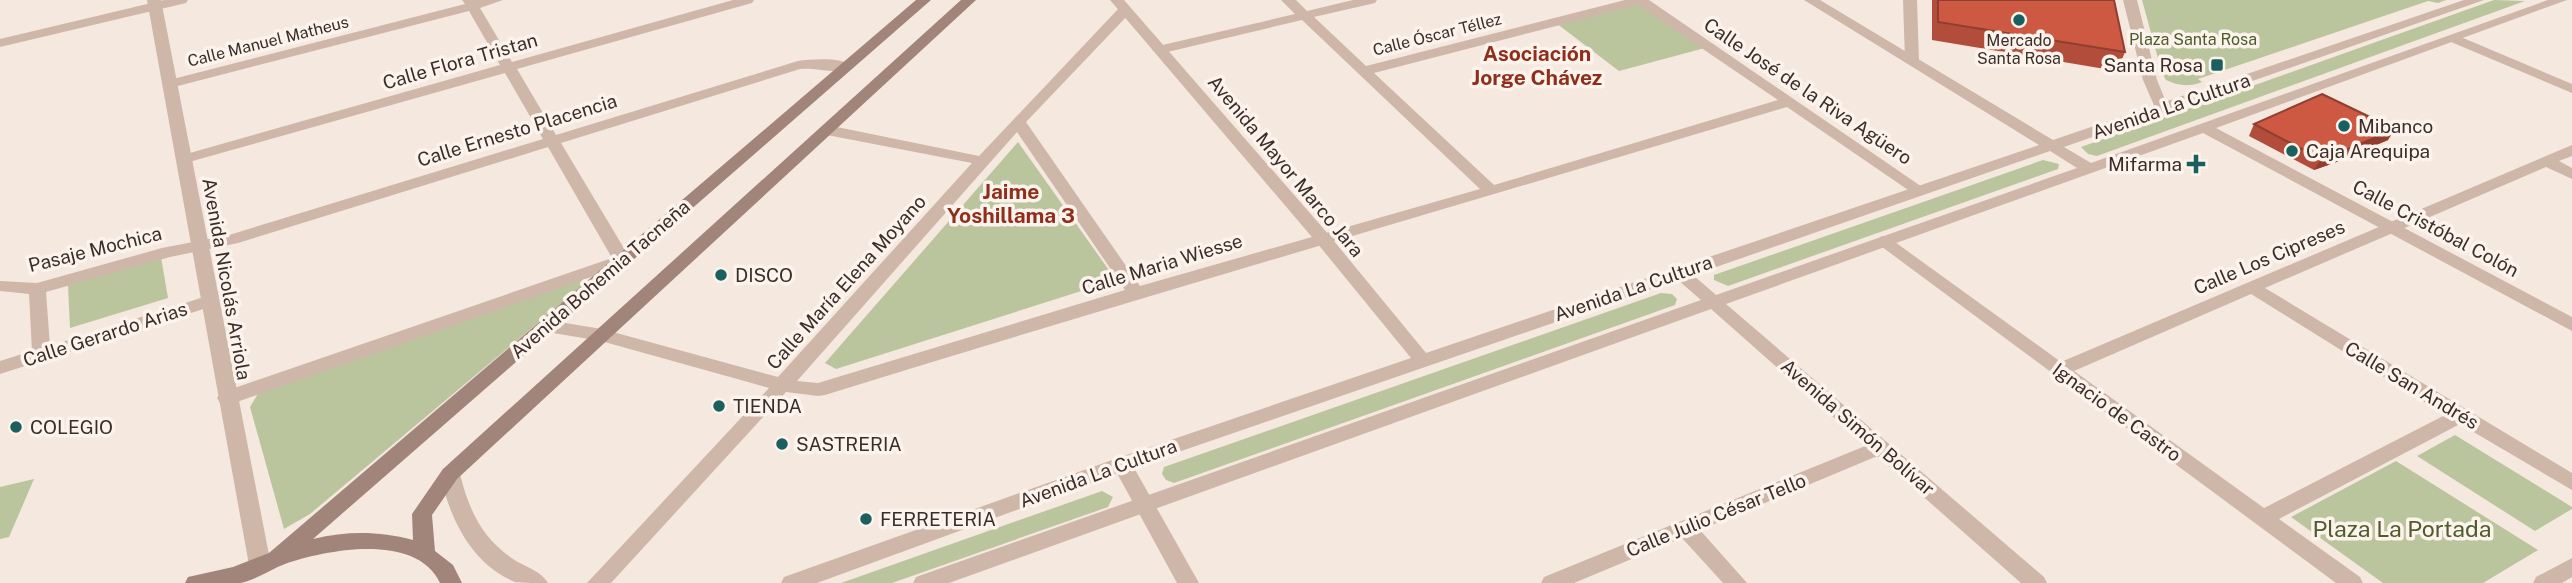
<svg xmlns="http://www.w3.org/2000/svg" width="2572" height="583" font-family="'Public Sans',sans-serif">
  <rect width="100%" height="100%" fill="#f5e8df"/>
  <g fill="#bbc59d">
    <path d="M2142 0H2446L2438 3 2428 1 2198 79 2202 82C2189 87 2179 86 2166 80L2162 73Z"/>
    <path d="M2494 0 2525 1 2097 156 2088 154 2081 147Z"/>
    <path d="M1638 2 1705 48 1619 71 1556 23Z"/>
    <path d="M1018 142 1116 280 836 369 825 363Z"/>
    <path d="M2043 160 2059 164 2058 169 1728 286 1714 280V275Z"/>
    <path d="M161 257 168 298 70 328 68 285Z"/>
    <path d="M576 278 588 281 310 514 284 529 250 407 259 392Z"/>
    <path d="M1661 293 1672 294 1677 299 1675 305 1174 483 1166 480 1162 474 1164 467Z"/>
    <path d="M2455 435 2572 507V509L2535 531 2417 456Z"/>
    <path d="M2396 461 2538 550 2483 583H2383L2291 517Z"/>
    <path d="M34 479 9 537 0 539V487Z"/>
    <path d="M1102 491 1113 497 1108 507 892 583H841Z"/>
  </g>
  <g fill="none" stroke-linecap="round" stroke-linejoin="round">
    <g fill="#ceb7a9" fill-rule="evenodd">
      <path d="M164 0H188L186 3 0 47V39Z"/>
      <path d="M462 0H503L480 8 512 62 733 0H754L752 3 517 69 556 135 798 61C814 59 842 57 854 67 843 76 815 67 800 69L561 143 631 260 628 264 234 403H220L217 398 220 393 612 258 548 147 238 243 170 257 46 292 50 346 204 297 210 295 219 301 216 305 0 374V361L32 351 29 294 0 291V281L37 283 162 248 229 235 543 139 505 73 189 162 184 164 176 159 179 156 500 65 469 11 170 88 163 84 165 81 465 4Z"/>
      <path d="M1281 0H1296L1307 11 1353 0H1377L1375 3 1314 17 1366 66 1625 0H1649L1928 191 1920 196 1914 194 1787 107C1466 203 1145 296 825 395L818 396 786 392 611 583H587L769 388 601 341 547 332 538 326 547 320 602 329 778 377 972 163 827 135 822 133 819 130 822 127 827 125 979 156 1120 7H1130V13L1026 122 1140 286 1480 189 1302 20 1159 54 1152 50 1154 47 1295 14ZM1638 5 1778 100 1494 185 1374 73ZM1017 132 1125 290 818 383 797 381Z"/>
      <path d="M1903 0H1917L1919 61 1912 65 1905 61Z"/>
      <path d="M2123 0H2137L2157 80 2169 109 2167 112H2157L2143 80Z"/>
      <path d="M2456 35 2572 84V93L2451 42 2449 39Z"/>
      <path d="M2572 145V156L2559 161 2572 168V179L2546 167 2265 288 2572 473V490L2460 424 2279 519 2360 577 2363 583H2336L1874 241 1882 236 1888 237 2061 362ZM2251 294 2445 415 2264 508 2074 371Z"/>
      <path d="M1880 440 1887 442 1890 447 1887 452 1700 530 1747 583H1723L1682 538 1574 583H1541L1544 577Z"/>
      <path d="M1122 457 1129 459 1199 583H1177L1112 464 1115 459Z"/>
      <path d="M450 467 457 469 460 474C469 511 483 540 516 561 527 567 542 572 548 583 538 583 524 583 515 582 471 564 449 517 440 474L443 469Z"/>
      <path d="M2572 558V577L2562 583H2533L2536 577Z"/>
    </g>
    <g fill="#ceb7a9" fill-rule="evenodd">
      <path d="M147 0H161L271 565 268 571 260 573 252 571 249 565Z"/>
      <path d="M1110 0H1124L1329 235 1426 353 2039 145 1804 0H1820L2053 140 2464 0H2484L2064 147 2091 163 2548 0H2567L2216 128 2572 317V331L2203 133 1726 304 2044 577 2047 583H2021L1711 309 949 583H913L916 577 1701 300 1678 280 1129 469 817 583H781L784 577 1115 459 1411 358 1317 243ZM2050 151 2077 168 1716 295 1693 275Z"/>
    </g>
    <path fill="#a2857a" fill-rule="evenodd" d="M916 0H931L313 539C348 531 378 531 413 540L412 514 443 469 961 0H976L457 479 432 515 435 551 453 565 462 583H440C416 532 326 550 285 564 271 569 254 581 240 583 222 583 203 583 185 583L188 577 233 567 269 553Z"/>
  </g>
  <g fill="#b14d3a">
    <path d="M1932 0H2114L2125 52 2117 71 1932 40Z"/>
    <path d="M2254 124 2388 140 2334 163 2314 170 2249 136Z"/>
  </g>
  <path fill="#903e2f" d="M2395 129 2388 140 2334 163 2314 170 2321 159Z"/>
  <g fill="#ce5943" stroke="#903e2f" stroke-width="2">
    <path d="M1938 0H2114L2125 52 1938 22Z"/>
    <path d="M2322 94 2395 129 2341 152 2321 159 2254 124Z"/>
  </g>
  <g fill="#1b605f" stroke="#fbf3ec" stroke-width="2.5">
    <circle cx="2019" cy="20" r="7"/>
    <rect x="2210" y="58" width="14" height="14" rx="3.5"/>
    <circle cx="2344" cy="126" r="7"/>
    <circle cx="2292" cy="151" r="7"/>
    <path d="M2192.5 153.5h7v7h7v7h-7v7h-7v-7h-7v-7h7z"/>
    <circle cx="721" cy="275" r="7"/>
    <circle cx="719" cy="406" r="7"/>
    <circle cx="16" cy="427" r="7"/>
    <circle cx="782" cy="444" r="7"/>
    <circle cx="866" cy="519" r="7"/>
  </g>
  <g text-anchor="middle" stroke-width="7" stroke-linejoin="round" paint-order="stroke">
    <g font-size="16" fill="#3b2d29" stroke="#fbf3ec">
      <text transform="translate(1437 34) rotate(-14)" y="6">Calle Óscar Téllez</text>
      <text transform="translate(268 41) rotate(-14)" y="6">Calle Manuel Matheus</text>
    </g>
    <g font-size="16" fill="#4e5b2b" stroke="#fbf3ec">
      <text x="2193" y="45">Plaza Santa Rosa</text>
    </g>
    <g font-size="16" fill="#3b2d29" stroke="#fbf3ec">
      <text x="2019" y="46">Mercado<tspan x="2019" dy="18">Santa Rosa</tspan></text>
    </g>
    <g font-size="19" fill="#3b2d29" stroke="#fbf3ec">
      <text transform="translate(460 61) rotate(-16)" y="7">Calle Flora Tristan</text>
      <text transform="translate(1808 91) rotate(34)" y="7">Calle José de la Riva Agüero</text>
      <text transform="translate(2171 106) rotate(-19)" y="7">Avenida La Cultura</text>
      <text transform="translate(517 130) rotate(-17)" y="7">Calle Ernesto Placencia</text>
      <text transform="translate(1286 166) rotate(50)" y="7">Avenida Mayor Marco Jara</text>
      <text transform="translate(2436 228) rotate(28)" y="7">Calle Cristóbal Colón</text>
      <text transform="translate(95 249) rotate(-14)" y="7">Pasaje Mochica</text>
      <text transform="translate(2269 257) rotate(-23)" y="7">Calle Los Cipreses</text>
      <text transform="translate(1162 264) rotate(-17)" y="7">Calle Maria Wiesse</text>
      <text transform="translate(227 279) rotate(80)" y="7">Avenida Nicolás Arriola</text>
      <text transform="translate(600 279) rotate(-41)" y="7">Avenida Bohemia Tacneña</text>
      <text transform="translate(846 282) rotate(-48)" y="7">Calle María Elena Moyano</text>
      <text transform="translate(1633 288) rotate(-19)" y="7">Avenida La Cultura</text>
      <text transform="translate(105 334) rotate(-18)" y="7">Calle Gerardo Arias</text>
      <text transform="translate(2412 385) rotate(31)" y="7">Calle San Andrés</text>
      <text transform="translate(2117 412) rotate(36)" y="7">Ignacio de Castro</text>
      <text transform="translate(1858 427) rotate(41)" y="7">Avenida Simón Bolívar</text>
      <text transform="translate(1098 473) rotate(-20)" y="7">Avenida La Cultura</text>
      <text transform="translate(1716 515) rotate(-22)" y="7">Calle Julio César Tello</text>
    </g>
    <g font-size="19" fill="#3b2d29" stroke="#fbf3ec" text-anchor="start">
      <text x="2203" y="72" text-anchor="end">Santa Rosa</text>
      <text x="2358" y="133">Mibanco</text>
      <text x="2306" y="158">Caja Arequipa</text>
      <text x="2182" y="171" text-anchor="end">Mifarma</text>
      <text x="735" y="282">DISCO</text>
      <text x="733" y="413">TIENDA</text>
      <text x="30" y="434">COLEGIO</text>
      <text x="796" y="451">SASTRERIA</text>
      <text x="880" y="526">FERRETERIA</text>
    </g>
    <g font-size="21" font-weight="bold" fill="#902e1c" stroke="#fbf3ec">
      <text x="1537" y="61">Asociación<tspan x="1537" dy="24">Jorge Chávez</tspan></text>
      <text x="1011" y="199">Jaime<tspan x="1011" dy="24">Yoshillama 3</tspan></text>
    </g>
    <g font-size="23" fill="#4e5b2b" stroke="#fbf3ec">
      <text x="2402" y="537">Plaza La Portada</text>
    </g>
  </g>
</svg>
